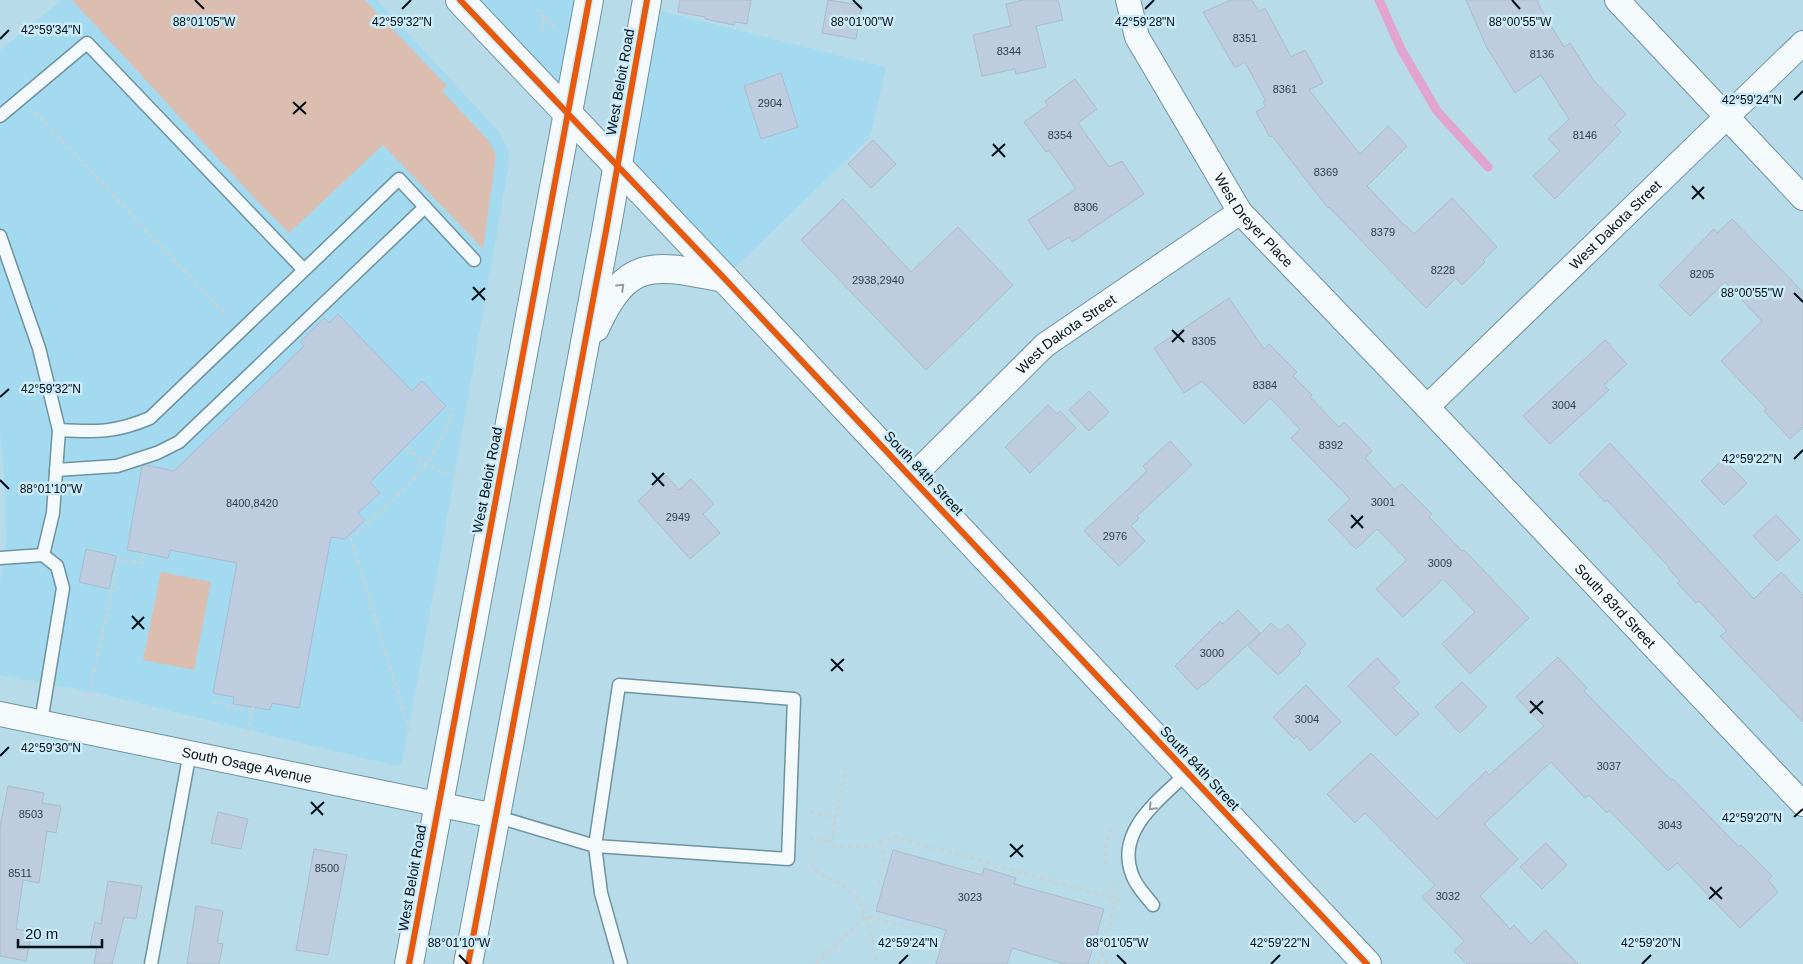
<svg xmlns="http://www.w3.org/2000/svg" width="1803" height="964" font-family="Arial,sans-serif">
  <rect width="100%" height="100%" fill="#b8dbe9"/>
  <g fill="#a3daf0">
    <path d="M62 0H377L499 132 509 151 508 169 443 541 402 763 397 766 97 693 0 675V584L6 539 5 486 0 433V50Z"/>
    <path d="M460 0H589L569 114Z"/>
    <path d="M646 7 886 67 870 137 724 278 618 165Z"/>
  </g>
  <g fill="#dbbeb0">
    <path d="M72 0H365L447 86 442 91 489 141 496 155 483 249 383 145 289 233 258 202Z"/>
    <path d="M161 572 211 582 194 670 143 660Z"/>
  </g>
  <g fill="none" stroke-linecap="round" stroke-linejoin="round">
    <path stroke="#e1a4d0" stroke-width="9" d="M1379 0 1401 49 1437 111 1488 167"/>
  </g>
  <g fill="#bdccde" stroke="#abbacd">
    <path d="M680 0H751L747 24 735 22 734 25 705 19V17L678 12Z"/>
    <path d="M828 0 862 5 856 39 822 33Z"/>
    <path d="M1023 0H1058L1063 20 1036 26 1046 67 1016 74 1015 69 982 76 973 35 1011 26 1006 4Z"/>
    <path d="M1231 0H1252L1259 12 1265 8 1291 57 1305 50 1323 83 1309 90 1360 154 1388 126 1407 146 1367 186 1404 225H1405L1414 234 1452 198 1497 247 1483 260 1485 262 1462 285 1456 278 1426 308 1329 207 1328 208 1272 136 1270 137 1256 112 1266 106 1263 102 1266 101 1245 62 1235 68 1203 12Z"/>
    <path d="M1466 0H1537L1541 9 1564 47 1570 43 1594 81 1626 114 1615 125 1621 132 1555 199 1533 176 1560 151 1548 139 1569 119 1541 75 1515 93 1486 46Z"/>
    <path d="M781 73 798 127 761 139 744 86Z"/>
    <path d="M1075 79 1097 109 1078 123 1109 167 1122 161 1144 194 1072 242 1069 237 1048 250 1028 220 1076 189 1049 150 1046 152 1024 122 1048 105 1045 101Z"/>
    <path d="M873 140 896 164 871 188 848 164Z"/>
    <path d="M843 199 911 272 958 227 1013 285 926 370 801 240Z"/>
    <path d="M1732 219 1803 292V427L1790 439 1764 411 1767 409 1721 361 1762 321 1725 282 1690 316 1659 285 1714 229 1717 233Z"/>
    <path d="M1229 298 1264 349 1269 344 1297 372 1293 376 1312 395 1310 397 1339 427 1344 422 1372 451 1365 458 1395 490 1402 484 1432 514 1429 517 1462 551 1464 550 1529 618 1470 674 1442 644 1475 612 1443 579 1403 617 1376 589 1407 560 1377 529 1356 549 1328 520 1350 499 1291 438 1300 429 1270 398 1244 424 1202 381 1184 393 1154 348Z"/>
    <path d="M338 314 412 391 422 381 446 406 370 482 380 493 358 513 365 520 345 539 331 537 299 708 272 703 270 710 233 704 234 697 213 693 237 563 170 550 168 558 127 550 142 466 146 465 174 471 304 346 300 342 324 318 329 323Z"/>
    <path d="M1605 340 1627 364 1604 385 1609 390 1550 444 1523 416Z"/>
    <path d="M1089 391 1109 412 1089 431 1069 410Z"/>
    <path d="M1048 405 1057 414 1060 411 1076 428 1030 473 1005 447Z"/>
    <path d="M1170 441 1192 465 1137 516 1139 518 1131 526 1145 541 1119 566 1084 531 1147 471 1143 466Z"/>
    <path d="M1610 443 1754 599 1781 572 1803 595V722L1720 636 1727 631 1699 601 1696 603 1677 583 1680 581 1668 568 1669 567 1607 500 1605 502 1579 474Z"/>
    <path d="M1723 459 1747 483 1724 505 1701 481Z"/>
    <path d="M666 475 679 490 691 479 714 504 703 514 720 533 690 559 638 501Z"/>
    <path d="M1776 515 1800 540 1777 561 1753 536Z"/>
    <path d="M86 549 116 556 109 589 79 582Z"/>
    <path d="M1238 610 1260 633 1204 685 1203 684 1197 690 1175 666 1220 621 1223 624Z"/>
    <path d="M1271 623 1280 631 1288 624 1306 644 1299 651 1301 653 1278 675 1248 646Z"/>
    <path d="M1558 657 1587 688 1584 691 1671 780 1673 779 1739 847 1741 845 1772 876 1768 880 1778 892 1740 928 1677 863 1668 871 1609 810 1607 813 1589 795 1585 798 1551 762 1484 824 1518 859 1480 896 1510 929 1514 925 1531 944 1545 930 1578 964H1467L1454 951 1464 941 1422 897 1435 885 1365 813 1355 823 1327 794 1371 753 1437 819 1486 771 1489 775 1544 726 1516 697Z"/>
    <path d="M1377 658 1400 682 1393 688 1419 714 1396 736 1348 686Z"/>
    <path d="M1462 682 1487 707 1460 733 1435 707Z"/>
    <path d="M1306 685 1341 722 1310 751 1297 736 1294 739 1273 717Z"/>
    <path d="M8 786 44 793 42 803 61 806 56 833 47 831 39 883 23 880 16 929 32 932 26 961 0 956V827Z"/>
    <path d="M218 812 248 819 241 849 211 843Z"/>
    <path d="M1546 843 1567 865 1542 889 1520 867Z"/>
    <path d="M314 849 347 855 328 955 296 950Z"/>
    <path d="M893 850 982 875 984 868 1016 878 1014 884 1104 909 1088 964H1065L1012 948 1007 964H936L946 930 876 911Z"/>
    <path d="M108 881 142 886 136 919 124 917 112 964H94L97 947 90 945 95 922 101 924Z"/>
    <path d="M196 906 223 911 217 943 223 944 219 964H187Z"/>
  </g>
  <g fill="none" stroke-linecap="round" stroke-linejoin="round">
    <g stroke="#6f929e" stroke-width="15">
      <g id="lane">
        <path d="M0 116 87 43 304 270"/>
        <path d="M0 236 39 348 59 430 53 513 43 555"/>
        <path d="M59 430C96 432 115 433 150 418L399 179 474 260"/>
        <path d="M56 470 117 466 157 453 179 442 425 207"/>
        <path d="M0 558 43 555 57 566 63 588 41 722"/>
        <path d="M495 816 595 846 788 859 794 699 619 685 595 846 601 893 621 964"/>
        <path d="M1153 905C1146 896 1137 887 1133 877 1114 832 1158 801 1187 773"/>
        <path d="M151 964 190 752"/>
      </g>
    </g>
    <g stroke="#6f929e" stroke-width="26">
      <g id="street">
        <path id="s1" d="M1128 0 1137 37 1240 212 1427 407 1803 804"/>
        <path d="M1617 0 1803 198"/>
        <path id="s2" d="M1427 407 1803 43"/>
        <path id="s3" d="M911 478 1045 345 1240 212"/>
        <path id="s4" d="M0 714 495 816"/>
      </g>
    </g>
    <g stroke="#6f929e" stroke-width="30">
      <g id="secondary">
        <path d="M460 0 724 278 1367 964"/>
        <path d="M595 328C628 255 655 265 724 278"/>
        <path d="M409 964 589 0"/>
        <path d="M468 964 606 231 647 0"/>
      </g>
    </g>
    <g stroke="#c6d2d6" stroke-width="3" stroke-dasharray="4 4" stroke-linecap="butt">
      <path d="M0 1 1 0"/>
      <path d="M537 9 545 18"/>
      <path d="M540 33 545 18 554 26"/>
      <path d="M35 112 228 317"/>
      <path d="M406 447C425 463 432 471 458 476"/>
      <path d="M89 695 119 559 142 563 144 553"/>
      <path d="M213 702 229 704V708L252 712"/>
      <path d="M410 732 351 539C392 501 440 464 453 407"/>
      <path d="M248 734 253 707"/>
      <path d="M846 767 831 842 835 847H870L893 836 1125 902"/>
      <path d="M810 812 836 818"/>
      <path d="M809 838 831 842"/>
      <path d="M880 842 885 859 879 883 883 885"/>
      <path d="M811 855 813 869C827 878 848 886 858 900 871 918 872 943 876 964"/>
      <path d="M1106 864C1103 850 1107 837 1113 825"/>
      <path d="M816 964 866 916 913 928 915 922"/>
      <path d="M1098 964 1102 953"/>
      <path d="M1107 964 1102 952 1116 900 1112 885"/>
    </g>
    <use href="#lane" stroke="#f4fafc" stroke-width="12"/>
    <use href="#street" stroke="#f4fafc" stroke-width="24"/>
    <use href="#secondary" stroke="#f4fafc" stroke-width="28"/>
    <g stroke="#ccebf8" stroke-width="9">
      <g id="cycleway">
        <path d="M460 0 724 278 1367 964"/>
        <path d="M409 964 589 0"/>
        <path d="M468 964 606 231 647 0"/>
      </g>
    </g>
    <use href="#cycleway" stroke="#e8590c" stroke-width="6"/>
  </g>
  <defs><path id="oneway-chevron" d="M-2-3.5L2.5 0L-2 3.5" fill="none" stroke-width="1.6" stroke-linecap="round" stroke-linejoin="round" transform="scale(1.25)"/></defs>
  <g stroke="#929ca1">
    <use href="#oneway-chevron" transform="translate(621 287) rotate(-44)"/>
    <use href="#oneway-chevron" transform="translate(1152 807) rotate(133)"/>
  </g>
  <path fill="none" stroke="#000f18" stroke-width="2" d="M195 0 204 9M853 0 862 9M1512 0 1520 9M402 9 411 0M1145 9 1154 0M0 39 9 30M1794 100 1803 91M293 102 306 114M293 114 306 102M993 144 1005 157M992 156 1005 144M1692 186 1704 199M1692 199 1704 187M473 287 485 300M1794 293 1803 302M472 300 485 288M1172 330 1184 342M1172 342 1184 330M0 397 9 389M1794 459 1803 450M652 473 664 486M0 480 9 489M652 485 664 473M1351 515 1363 528M1351 528 1363 516M132 616 144 629M132 629 144 617M831 659 843 671M831 671 844 659M1530 701 1543 714M1530 713 1543 701M0 756 9 747M311 802 323 815M311 814 324 802M1794 817 1803 809M1010 844 1023 857M1010 857 1023 845M1710 887 1722 899M1709 899 1722 887M459 955 468 964M1117 955 1126 964M899 964 908 955M1271 964 1280 955M1642 964 1651 955"/>
  <g text-anchor="middle" stroke-width="5" stroke-linejoin="round" paint-order="stroke">
    <g font-size="11" fill="#31404c">
      <text x="1245" y="42">8351</text>
      <text x="1009" y="55">8344</text>
      <text x="1542" y="58">8136</text>
      <text x="1285" y="93">8361</text>
      <text x="770" y="107">2904</text>
      <text x="1060" y="139">8354</text>
      <text x="1585" y="139">8146</text>
      <text x="1326" y="176">8369</text>
      <text x="1086" y="211">8306</text>
      <text x="1383" y="236">8379</text>
      <text x="1443" y="274">8228</text>
      <text x="1702" y="278">8205</text>
      <text x="878" y="284">2938,2940</text>
      <text x="1204" y="345">8305</text>
      <text x="1265" y="389">8384</text>
      <text x="1564" y="409">3004</text>
      <text x="1331" y="449">8392</text>
      <text x="1383" y="506">3001</text>
      <text x="252" y="507">8400,8420</text>
      <text x="678" y="521">2949</text>
      <text x="1115" y="540">2976</text>
      <text x="1440" y="567">3009</text>
      <text x="1212" y="657">3000</text>
      <text x="1307" y="723">3004</text>
      <text x="1609" y="770">3037</text>
      <text x="31" y="818">8503</text>
      <text x="1670" y="829">3043</text>
      <text x="327" y="872">8500</text>
      <text x="20" y="877">8511</text>
      <text x="1448" y="900">3032</text>
      <text x="970" y="901">3023</text>
    </g>
    <g font-size="14" fill="#000f18" stroke="#ccebf8">
      <text transform="translate(620 82) rotate(-80)" y="5">West Beloit Road</text>
      <text dy="5" stroke="none"><textPath href="#s1" startOffset="256">West Dreyer Place</textPath></text>
      <text dy="5" stroke="none"><textPath href="#s2" startOffset="262">West Dakota Street</textPath></text>
      <text dy="5" stroke="none"><textPath href="#s3" startOffset="212">West Dakota Street</textPath></text>
      <text transform="translate(924 473) rotate(47)" y="5">South 84th Street</text>
      <text transform="translate(487 480) rotate(-79)" y="5">West Beloit Road</text>
      <text dy="5" stroke="none"><textPath href="#s1" startOffset="785">South 83rd Street</textPath></text>
      <text dy="5" stroke="none"><textPath href="#s4" startOffset="252">South Osage Avenue</textPath></text>
      <text transform="translate(1200 768) rotate(47)" y="5">South 84th Street</text>
      <text transform="translate(412 878) rotate(-80)" y="5">West Beloit Road</text>
    </g>
  </g>
  <g font-size="12" text-anchor="middle" fill="#000f18" stroke="#ccebf8" stroke-width="5" stroke-linejoin="round" paint-order="stroke">
    <text x="402" y="26">42°59'32"N</text>
    <text x="1145" y="26">42°59'28"N</text>
    <text x="204" y="26">88°01'05"W</text>
    <text x="862" y="26">88°01'00"W</text>
    <text x="1520" y="26">88°00'55"W</text>
    <text x="51" y="34">42°59'34"N</text>
    <text x="1752" y="104">42°59'24"N</text>
    <text x="1752" y="297">88°00'55"W</text>
    <text x="51" y="393">42°59'32"N</text>
    <text x="1752" y="463">42°59'22"N</text>
    <text x="51" y="493">88°01'10"W</text>
    <text x="51" y="752">42°59'30"N</text>
    <text x="1752" y="822">42°59'20"N</text>
    <text x="459" y="947">88°01'10"W</text>
    <text x="1117" y="947">88°01'05"W</text>
    <text x="908" y="947">42°59'24"N</text>
    <text x="1280" y="947">42°59'22"N</text>
    <text x="1651" y="947">42°59'20"N</text>
  </g>
  <path d="M18 939v8h84v-8" fill="none" stroke="#000f18" stroke-width="2.5"/>
  <text x="25" y="939" font-size="15" fill="#000f18" stroke="#ccebf8" stroke-width="4" paint-order="stroke">20 m</text>
</svg>
